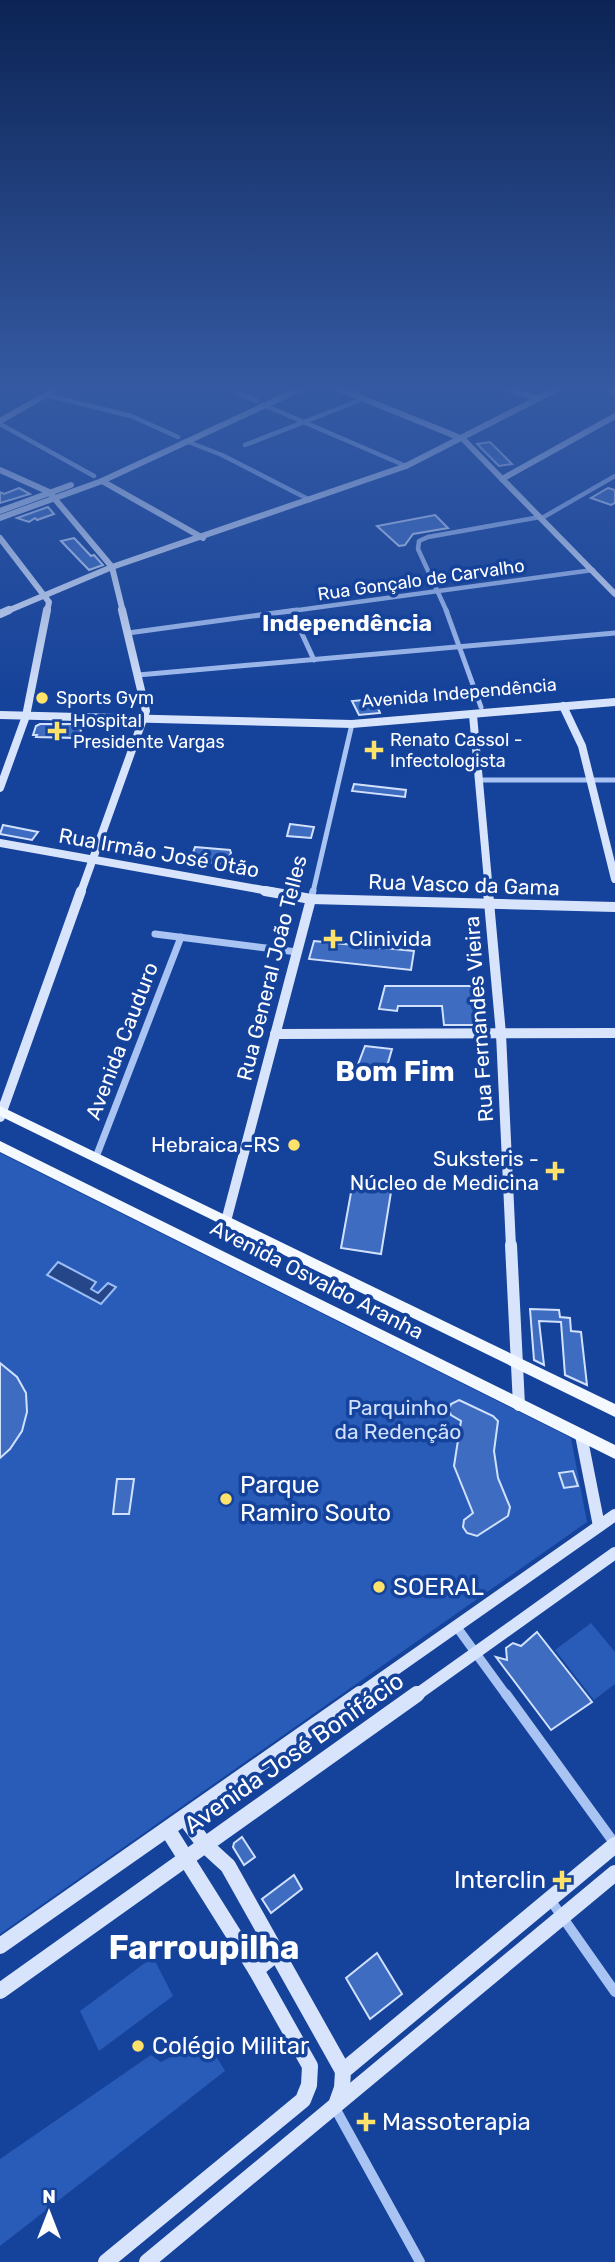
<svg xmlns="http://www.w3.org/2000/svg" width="615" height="2262" font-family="Rubik,sans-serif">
  <rect width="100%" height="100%" fill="#15429a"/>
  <g fill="#285cb8">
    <path d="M0 1153 571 1438 587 1522 0 1934Z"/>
    <path d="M591 1623 615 1652V1684L594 1700 555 1650Z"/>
    <path d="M153 1957 173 1996 99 2051 80 2011Z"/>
    <path d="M206 2039 225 2071 0 2246V2159L151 2055 161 2062Z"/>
  </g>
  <path fill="#254688" stroke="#9bbdf5" stroke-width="2" d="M58 1262 96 1282 91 1289 98 1293 108 1283 116 1287 101 1304 47 1275Z"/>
  <g fill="#3d6cc1" stroke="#d1e1fd" stroke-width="2">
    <path d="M490 442 512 464 499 466 477 444Z"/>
    <path d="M19 488 30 494 0 503V492L4 494Z"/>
    <path d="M608 488 615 490V503L611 505 591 498Z"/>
    <path d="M48 507 54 514 37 520 35 518 29 522 17 518Z"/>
    <path d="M435 515 448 528 413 534 405 545 399 546 377 526Z"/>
    <path d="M74 538 91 556 94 555 103 565 89 570 61 541Z"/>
    <path d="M374 699 380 713 359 715 352 701Z"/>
    <path d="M40 724H78L82 727 79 736 74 738 36 737 37 735H33L36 726Z"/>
    <path d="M354 784 406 790 405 797 352 791Z"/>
    <path d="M290 824 314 827 311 838 287 836Z"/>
    <path d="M3 825 38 832 32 840 0 834Z"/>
    <path d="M195 847 230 850 231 853 226 864 190 861Z"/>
    <path d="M314 941 414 951 411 970 309 959Z"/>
    <path d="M385 986H480L487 1025H444L442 1006H398L397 1011 379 1009Z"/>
    <path d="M365 1046 392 1049 383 1080 354 1075Z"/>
    <path d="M352 1187 391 1192 381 1254 341 1248Z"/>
    <path d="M530 1309 559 1310 560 1317 570 1318 571 1331 581 1332 587 1385 565 1375 561 1322 539 1321 544 1365 534 1360Z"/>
    <path d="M0 1363 17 1377 26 1393 27 1412 22 1431 10 1449 0 1458Z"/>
    <path d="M459 1400 493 1416 498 1421 494 1451 498 1478 510 1507 508 1516 477 1536 467 1533 463 1527 464 1520 473 1513 454 1466 461 1421 451 1415 449 1410 451 1404Z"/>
    <path d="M573 1471 578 1486 564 1488 559 1473Z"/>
    <path d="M117 1479H134L129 1514H113Z"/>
    <path d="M537 1632 592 1702 551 1730 496 1657 507 1660 506 1648 513 1643 521 1646Z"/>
    <path d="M242 1837 255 1857 244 1865 233 1847 234 1843Z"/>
    <path d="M294 1875 302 1889 271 1913 262 1899Z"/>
    <path d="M377 1953 402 1994 370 2019 346 1978Z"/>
  </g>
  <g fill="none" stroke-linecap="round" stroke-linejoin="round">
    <g stroke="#a9c3f3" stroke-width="4.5">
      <path d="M229 389 257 401"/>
      <path d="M351 394 364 389"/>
      <path d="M46 395 131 416 178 437"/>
      <path d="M264 405 406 466"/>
      <path d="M0 424 94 476"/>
      <path d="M186 441 222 455 310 500"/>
      <path d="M245 445 363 399"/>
      <path d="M542 518 615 476"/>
      <path d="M284 612 593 570"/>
      <path d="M447 612 418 549 419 541 428 537 540 517"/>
    </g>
    <g stroke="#a9c3f3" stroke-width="5">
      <path d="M446 610 481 707"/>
      <path d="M292 612 314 660"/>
      <path d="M128 633 297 610"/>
      <path d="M138 675 615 633"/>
      <path d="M479 780H615"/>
      <path d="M313 892 352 724"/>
    </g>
    <g stroke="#a9c3f3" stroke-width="7">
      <path d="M311 899 313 891"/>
      <path d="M155 934 297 952"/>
      <path d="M96 1157 181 937"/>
    </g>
    <path stroke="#a9c3f3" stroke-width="9" d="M456 1626 507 1696"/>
    <g stroke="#a9c3f3" stroke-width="10">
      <path d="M506 1694 615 1844"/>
      <path d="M549 1898 615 1992"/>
      <path d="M335 2108 420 2262"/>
    </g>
    <g stroke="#d8e4fc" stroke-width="6">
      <path d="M339 389 463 439 615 594"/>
      <path d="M508 389 539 399"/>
      <path d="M610 389 615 393"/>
      <path d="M0 421 56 389"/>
      <path d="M0 470 49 492 112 567 123 612"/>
      <path d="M502 479 615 416"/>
      <path d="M102 481 203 538"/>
      <path d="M0 511 71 485"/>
      <path d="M0 518 102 481 300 389"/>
      <path d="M0 538 49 602 47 612"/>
      <path d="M5 612 112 567 406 466 557 389"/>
    </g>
    <g stroke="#d8e4fc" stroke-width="8">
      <path d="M0 614 9 610"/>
      <path d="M563 706 582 746 615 879"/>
      <path d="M0 715 352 724 615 702"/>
      <path d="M473 715 489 892"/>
      <path d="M0 788 26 716 47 610"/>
      <path d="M0 843 274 892"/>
      <path d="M81 892 146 711 122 610"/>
    </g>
    <g stroke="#d8e4fc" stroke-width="10">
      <path d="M265 891 311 899 615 907"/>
      <path d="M488 891 501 1034 511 1247"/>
      <path d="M275 1034 615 1033"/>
      <path d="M0 1117 81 891"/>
      <path d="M226 1221 311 899"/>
    </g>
    <g stroke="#d8e4fc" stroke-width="12">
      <path d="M511 1245 519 1405"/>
      <path d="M581 1435 599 1526"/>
      <path d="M357 1696 615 1515"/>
      <path d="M415 1696 615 1553"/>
    </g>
    <g stroke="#d8e4fc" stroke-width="16">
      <path d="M185 1818 205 1845 228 1866 343 2071"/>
      <path d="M0 1946 360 1694"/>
      <path d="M256 1970 278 1952"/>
      <path d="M0 1991 417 1694"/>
      <path d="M336 2105 342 2088 343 2071 615 1845"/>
      <path d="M106 2262 303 2100 309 2085 310 2066 256 1970 168 1830"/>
      <path d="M147 2262 615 1873"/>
    </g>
    <g fill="#f4f8ff" fill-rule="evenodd">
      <path d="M0 1106 615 1404V1417L0 1116Z"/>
      <path d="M0 1141 615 1445V1459L0 1152Z"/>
    </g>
  </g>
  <linearGradient id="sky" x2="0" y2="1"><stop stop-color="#0c2455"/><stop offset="0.55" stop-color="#355aa3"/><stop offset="1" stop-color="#355aa3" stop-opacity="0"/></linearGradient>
  <rect width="615" height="706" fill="url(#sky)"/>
  <g fill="#ffe26a" stroke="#15429a" stroke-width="2.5">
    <circle cx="42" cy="698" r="7"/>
    <path d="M53.5 720.5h7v7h7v7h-7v7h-7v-7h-7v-7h7z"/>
    <path d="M370.5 739.5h7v7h7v7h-7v7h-7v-7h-7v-7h7z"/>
    <path d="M329.5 928.5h7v7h7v7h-7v7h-7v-7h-7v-7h7z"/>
    <circle cx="294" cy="1145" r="7"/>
    <path d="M551.5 1160.5h7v7h7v7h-7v7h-7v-7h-7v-7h7z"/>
    <circle cx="226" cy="1499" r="7"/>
    <circle cx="379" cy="1587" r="7"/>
    <path d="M558.5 1869.5h7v7h7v7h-7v7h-7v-7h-7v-7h7z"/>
    <circle cx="138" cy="2046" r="7"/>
    <path d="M362.5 2111.5h7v7h7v7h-7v7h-7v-7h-7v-7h7z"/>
  </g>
  <g text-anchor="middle" stroke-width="7" stroke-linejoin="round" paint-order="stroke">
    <g font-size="18" fill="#fff" stroke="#15429a">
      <text transform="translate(421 580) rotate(-8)" y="6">Rua Gonçalo de Carvalho</text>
      <text transform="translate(459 693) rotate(-5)" y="6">Avenida Independência</text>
    </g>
    <g font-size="18" fill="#fff" stroke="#15429a" text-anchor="start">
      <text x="56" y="704">Sports Gym</text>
      <text x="73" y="727">Hospital<tspan x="73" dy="21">Presidente Vargas</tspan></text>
      <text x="390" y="746">Renato Cassol -<tspan x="390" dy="21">Infectologista</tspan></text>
    </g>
    <g font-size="21" fill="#fff" stroke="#15429a">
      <text transform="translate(159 853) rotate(10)" y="7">Rua Irmão José Otão</text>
      <text transform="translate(464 885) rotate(2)" y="7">Rua Vasco da Gama</text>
      <text transform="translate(272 968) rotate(-76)" y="7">Rua General João Telles</text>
      <text transform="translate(479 1019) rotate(-94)" y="7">Rua Fernandes Vieira</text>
      <text transform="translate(122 1041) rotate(-69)" y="7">Avenida Cauduro</text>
      <text transform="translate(317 1280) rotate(27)" y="7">Avenida Osvaldo Aranha</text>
    </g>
    <g font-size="21" fill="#fff" stroke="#15429a" text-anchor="end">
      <text x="349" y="946" text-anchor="start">Clinivida</text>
      <text x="280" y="1152">Hebraica -RS</text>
      <text x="539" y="1166">Suksteris -<tspan x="539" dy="24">Núcleo de Medicina</tspan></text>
    </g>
    <g font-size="21" fill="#d1e1fd" stroke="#15429a">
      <text x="398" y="1415">Parquinho<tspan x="398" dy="24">da Redenção</tspan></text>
    </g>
    <g font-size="23" font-weight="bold" fill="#fff" stroke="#15429a">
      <text x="347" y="631">Independência</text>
    </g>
    <g font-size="24" fill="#fff" stroke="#15429a" text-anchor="start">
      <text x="240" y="1493">Parque<tspan x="240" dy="28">Ramiro Souto</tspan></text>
      <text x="393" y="1595">SOERAL</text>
      <text x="546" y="1888" text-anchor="end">Interclin</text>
      <text x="152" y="2054">Colégio Militar</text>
      <text x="382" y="2130">Massoterapia</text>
    </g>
    <g font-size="24" fill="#fff" stroke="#15429a">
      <text transform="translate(294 1753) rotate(-35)" y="8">Avenida José Bonifácio</text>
    </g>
    <g font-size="28" font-weight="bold" fill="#fff" stroke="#15429a">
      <text x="395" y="1081">Bom Fim</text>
    </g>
    <g font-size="33" font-weight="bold" fill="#fff" stroke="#15429a">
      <text x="204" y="1959">Farroupilha</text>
    </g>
  </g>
  <g transform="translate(49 2213)" stroke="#15429a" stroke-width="5" paint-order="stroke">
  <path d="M0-5L12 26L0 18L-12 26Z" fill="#ffffff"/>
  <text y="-10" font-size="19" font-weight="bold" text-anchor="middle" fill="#ffffff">N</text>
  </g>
</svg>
